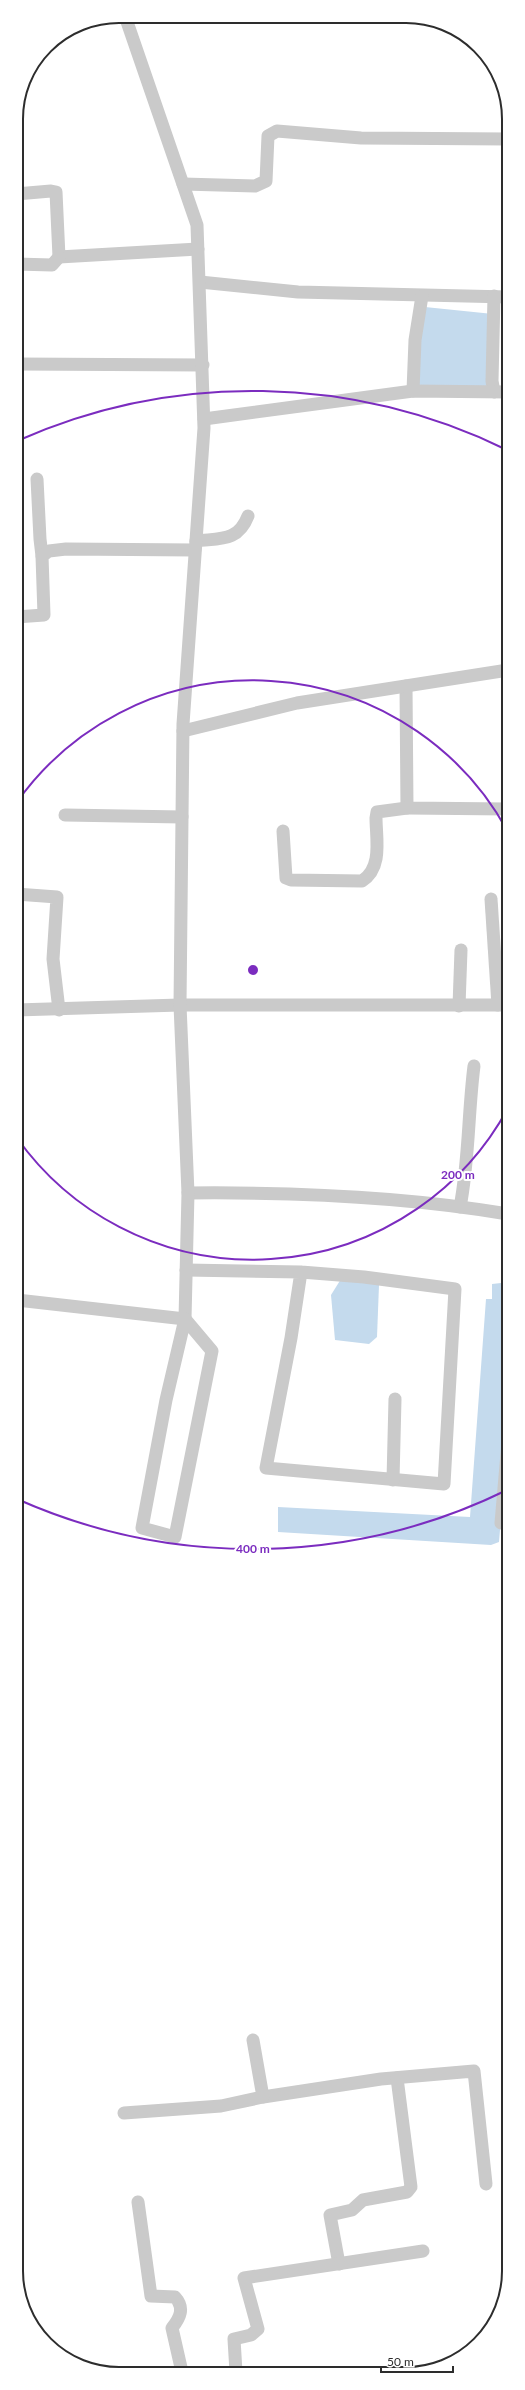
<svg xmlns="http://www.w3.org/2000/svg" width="525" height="2390" font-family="Lato,sans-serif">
  <rect width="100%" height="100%" fill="#fff"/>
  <g fill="#c4daed">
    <path d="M425 307 493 314 492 392 418 390 415 383Z"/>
    <path d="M341 1279 379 1285 377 1337 369 1344 335 1340 331 1295Z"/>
    <path d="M501 1283 508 1293 509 1421 499 1542 491 1545 278 1532V1507L470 1517 486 1299H492V1284Z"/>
  </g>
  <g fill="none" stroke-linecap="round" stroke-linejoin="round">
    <g stroke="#cacaca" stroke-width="13">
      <path d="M183 184 255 186 266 181 268 136 277 131 361 138 508 139"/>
      <path d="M16 194 51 191 56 192 59 257 198 249"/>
      <path d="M16 264 52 265 59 257"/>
      <path d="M200 282 298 292 508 297"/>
      <path d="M494 296 492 381 494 392"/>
      <path d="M16 364 203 365"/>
      <path d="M413 391 415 340 422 296"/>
      <path d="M204 419 413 391 508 392"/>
      <path d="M37 479 40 539 42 556"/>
      <path d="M196 541C220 538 238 542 248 516"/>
      <path d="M16 617 44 615 42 556 49 551 66 549 195 550"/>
      <path d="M406 686 407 808 508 809"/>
      <path d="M183 731 297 703 508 670"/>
      <path d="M65 815 182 817"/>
      <path d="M283 831 286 878 291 880 362 881C383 868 376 838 376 818L377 812 407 808"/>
      <path d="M16 894 57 897 53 959 59 1010"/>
      <path d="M491 899 498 1005"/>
      <path d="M459 1006 461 950"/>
      <path d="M16 1010 180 1005H508"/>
      <path d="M188 1193C294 1192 403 1196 508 1214"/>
      <path d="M460 1207C469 1162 468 1113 474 1066"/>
      <path d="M186 1270 301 1272 364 1277 455 1289 444 1484 266 1468 291 1338 301 1272"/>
      <path d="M17 1300 185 1319 188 1193 180 1005 183 724 204 428 197 225 125 16"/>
      <path d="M185 1319 212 1351 175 1537 142 1528 166 1400Z"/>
      <path d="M393 1480 395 1399"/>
      <path d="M501 1523 509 1430"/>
      <path d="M263 2097 381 2079 474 2071 486 2184"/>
      <path d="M124 2113 221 2106 263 2097 253 2040"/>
      <path d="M138 2202 151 2296 175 2297C185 2308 180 2318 172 2328L182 2372"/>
      <path d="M339 2264 330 2215 352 2210 363 2200 407 2192 411 2187 397 2078"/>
      <path d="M236 2372 234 2339 251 2335 258 2329 244 2278 423 2251"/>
    </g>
  </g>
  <g fill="none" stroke="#7b2cbf" stroke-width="2">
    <path d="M508 1108A290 290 0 0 1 17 1138M17 802A290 290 0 0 1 508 832"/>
    <path d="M507 1490A579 579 0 0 1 17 1499M17 441A579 579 0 0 1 507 450"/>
  </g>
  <path d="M0 0H525V2390H0ZM119 23H406A96 96 0 0 1 502 119V2271A96 96 0 0 1 406 2367H119A96 96 0 0 1 23 2271V119A96 96 0 0 1 119 23Z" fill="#fff" fill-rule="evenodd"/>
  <path fill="none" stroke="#2d2d2d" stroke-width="2" d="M119 23H406A96 96 0 0 1 502 119V2271A96 96 0 0 1 406 2367H119A96 96 0 0 1 23 2271V119A96 96 0 0 1 119 23Z"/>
  <circle cx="253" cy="970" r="6" fill="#7b2cbf" stroke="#fff" stroke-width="2"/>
  <g font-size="12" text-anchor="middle" font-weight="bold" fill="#7b2cbf" stroke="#fff" stroke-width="4" stroke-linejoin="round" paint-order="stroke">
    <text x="458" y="1179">200 m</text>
    <text x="253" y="1553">400 m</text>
  </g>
  <path d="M381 2366v6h72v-6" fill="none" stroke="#2d2d2d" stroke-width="2"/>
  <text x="387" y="2366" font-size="12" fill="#2d2d2d" stroke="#ffffff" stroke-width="3" paint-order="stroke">50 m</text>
</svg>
